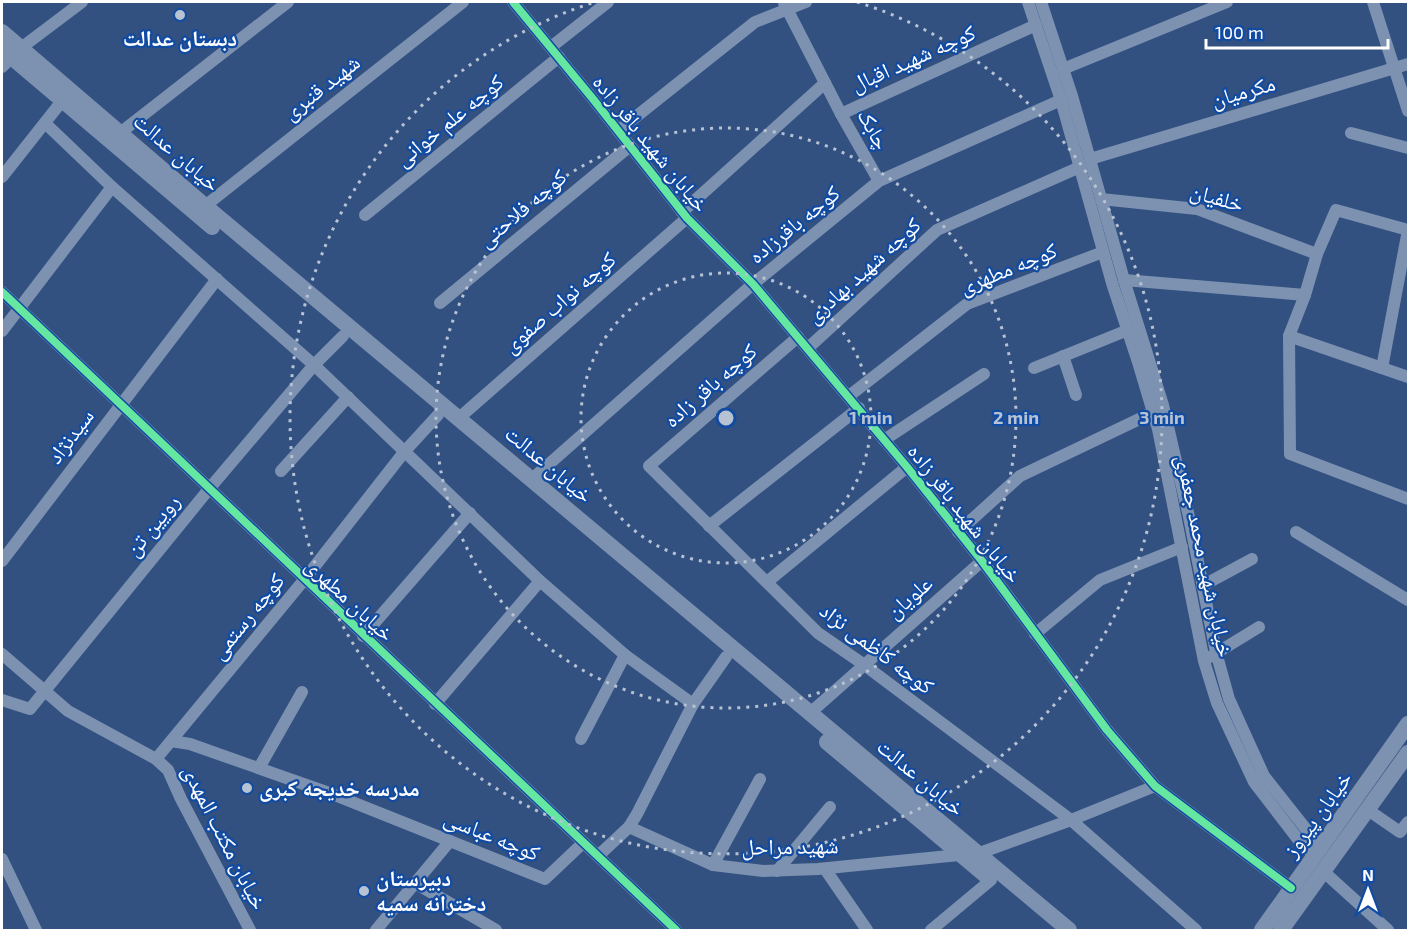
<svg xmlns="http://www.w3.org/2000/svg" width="1410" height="932" font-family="'Exo 2','Noto Naskh Arabic',sans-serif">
  <rect width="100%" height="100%" fill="#325181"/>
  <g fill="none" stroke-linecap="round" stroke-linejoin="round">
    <g stroke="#7d92b1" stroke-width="12">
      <path d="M513 2 593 99 687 218 753 284 907 467 982 561 1107 730 1155 786 1291 888"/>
      <path d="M1028 2 1061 100 1112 283 1138 362 1158 429 1204 661 1217 703 1254 782 1304 847 1315 855"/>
      <path d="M1041 2 1072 96 1124 280 1163 405 1189 517 1216 652 1229 699 1264 776 1313 838 1322 845"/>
      <path d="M1373 2 1408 111"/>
      <path d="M784 3 841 114 879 181"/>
      <path d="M551 47 608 2"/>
      <path d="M2 67 21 48 82 2"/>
      <path d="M1063 69 1227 2"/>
      <path d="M841 114 1036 25"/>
      <path d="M45 123 112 187 314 365 540 581 625 655 693 704"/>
      <path d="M618 131 755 22 806 2"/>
      <path d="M120 133 288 2"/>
      <path d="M1351 133 1408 148"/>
      <path d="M1090 159 1408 64"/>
      <path d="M2 177 62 101"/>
      <path d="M1101 199 1197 209 1317 254"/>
      <path d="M205 206 463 2"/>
      <path d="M682 212 825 83"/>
      <path d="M365 215 559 57"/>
      <path d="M1408 230 1336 210 1317 254 1305 295 1289 336 1290 454 1408 499"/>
      <path d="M1124 280 1305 295"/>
      <path d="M2 292 676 930"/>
      <path d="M440 303 630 146"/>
      <path d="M2 331 112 187"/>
      <path d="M1289 336 1408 377"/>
      <path d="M798 337 649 466 818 633 863 664 1071 820 1196 930"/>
      <path d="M808 348 937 230 1080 167"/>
      <path d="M1063 356 1076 395"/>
      <path d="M1034 368 1128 330"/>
      <path d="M1382 368 1408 230"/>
      <path d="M849 396 967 304 1103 252"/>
      <path d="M459 418 687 218"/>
      <path d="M884 440 984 374"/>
      <path d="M281 471 348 397"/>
      <path d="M532 479 753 284 879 181 1061 100"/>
      <path d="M709 526 859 408"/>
      <path d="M958 532 1020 476 1152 413"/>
      <path d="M1296 532 1408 600"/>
      <path d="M2 561 217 279"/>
      <path d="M767 582 907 467"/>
      <path d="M1202 586 1252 559"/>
      <path d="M1035 634 1100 580 1182 547"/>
      <path d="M363 636 470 513"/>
      <path d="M2 654 68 711 156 759 168 770 181 799 250 930"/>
      <path d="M1210 657 1259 627"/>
      <path d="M2 700 30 709 209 489 314 365 343 336"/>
      <path d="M435 704 540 581"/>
      <path d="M810 713 982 561"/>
      <path d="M581 739 625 655"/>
      <path d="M171 741 190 744 332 794 545 879 583 843"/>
      <path d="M156 759 304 580 405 451 438 415"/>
      <path d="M259 768 302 692"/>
      <path d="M1368 810 1400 832 1408 822"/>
      <path d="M629 827 713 865 763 871 818 869 959 855"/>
      <path d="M977 854 1071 820 1155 786"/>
      <path d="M598 856 629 827 637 814 693 704 726 657"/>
      <path d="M2 859 36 930"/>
      <path d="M713 865 760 779"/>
      <path d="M825 869 867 930"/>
      <path d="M777 871 830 807"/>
      <path d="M1324 872 1388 930"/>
      <path d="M415 883 496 930"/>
      <path d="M376 930 450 841"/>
      <path d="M931 930 991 880"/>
    </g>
    <g stroke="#7d91b0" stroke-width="16">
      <path d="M2 32 205 206 1069 930"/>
      <path d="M2 49 212 227"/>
      <path d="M827 742 989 878"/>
      <path d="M1262 930 1408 724"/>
      <path d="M1281 930 1408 753"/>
    </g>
    <g stroke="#114ba2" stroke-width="11">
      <g id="cycleway">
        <path d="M513 2 593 99 687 218 753 284 907 467 982 561 1107 730 1155 786 1291 888"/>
        <path d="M2 292 676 930"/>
      </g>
    </g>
    <use href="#cycleway" stroke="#66e7a1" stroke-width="8"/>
  </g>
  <g fill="none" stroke="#b7c2d3" stroke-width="3" stroke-dasharray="3 6">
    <circle cx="726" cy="418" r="145"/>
    <circle cx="726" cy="418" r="290"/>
    <path d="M857 2A436 436 0 1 1 595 2"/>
  </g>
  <g fill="#b7c2d3" stroke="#114ba2" stroke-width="2">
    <circle cx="180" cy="15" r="6"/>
    <circle cx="247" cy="788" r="6"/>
    <circle cx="364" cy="891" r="6"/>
  </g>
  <g text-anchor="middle" stroke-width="4.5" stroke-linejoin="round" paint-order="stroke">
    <g font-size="22" font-weight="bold" fill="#fff" stroke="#114ba2" text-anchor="start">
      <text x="180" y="46" text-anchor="middle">دبستان عدالت</text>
      <text x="259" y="796">مدرسه خدیجه کبری</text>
      <text x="376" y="886">دبیرستان<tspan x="376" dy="25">دخترانه سمیه</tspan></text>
    </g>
    <g font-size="22" fill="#fff" stroke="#114ba2">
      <text transform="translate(913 58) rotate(-24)" y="8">کوچه شهید اقبال</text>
      <text transform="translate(321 87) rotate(-38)" y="8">شهید قنبری</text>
      <text transform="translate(1243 91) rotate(-16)" y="8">مکرمیان</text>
      <text transform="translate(449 120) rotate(-39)" y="8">کوچه علم خوانی</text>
      <text transform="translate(874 129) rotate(61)" y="8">چابک</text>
      <text transform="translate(651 143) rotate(51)" y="8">خیابان شهید باقر زاده</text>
      <text transform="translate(177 152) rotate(41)" y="8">خیابان عدالت</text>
      <text transform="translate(1217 197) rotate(16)" y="8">خلفیان</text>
      <text transform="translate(522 208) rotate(-40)" y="8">کوچه فلاحتی</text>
      <text transform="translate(794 224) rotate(-39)" y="8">کوچه باقرزاده</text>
      <text transform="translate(1008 268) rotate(-22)" y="8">کوچه مطهری</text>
      <text transform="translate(863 270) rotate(-42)" y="8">کوچه شهید بهادری</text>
      <text transform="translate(559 302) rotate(-41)" y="8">کوچه نواب صفوی</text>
      <text transform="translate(710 385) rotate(-41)" y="8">کوچه باقر زاده</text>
      <text transform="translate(70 436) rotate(-53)" y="8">سیدنژاد</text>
      <text transform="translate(549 464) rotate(40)" y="8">خیابان عدالت</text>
      <text transform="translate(965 513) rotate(52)" y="8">خیابان شهید باقر زاده</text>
      <text transform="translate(152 525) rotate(-51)" y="8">رویین تن</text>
      <text transform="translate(1205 556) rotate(78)" y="8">خیابان شهید محمد جعفری</text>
      <text transform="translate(909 597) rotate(-41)" y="8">علویان</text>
      <text transform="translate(350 599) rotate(43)" y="8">خیابان مطهری</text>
      <text transform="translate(247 616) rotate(-51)" y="8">کوچه رستمی</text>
      <text transform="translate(877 648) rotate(37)" y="8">کوچه کاظمی نژاد</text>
      <text transform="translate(921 777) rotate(40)" y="8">خیابان عدالت</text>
      <text transform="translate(1317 814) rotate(-54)" y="8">خیابان پیروز</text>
      <text transform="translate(492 835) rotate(22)" y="8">کوچه عباسی</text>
      <text transform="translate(225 837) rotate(63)" y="8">خیابان مکتب المهدی</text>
      <text transform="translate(790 846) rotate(-1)" y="8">شهید مراحل</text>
    </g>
  </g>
  <circle cx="726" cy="418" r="9" fill="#b7c2d3" stroke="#114ba2" stroke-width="3"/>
  <g font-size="18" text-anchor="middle" font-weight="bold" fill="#b7c2d3" stroke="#114ba2" stroke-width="4.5" stroke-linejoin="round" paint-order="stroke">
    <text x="871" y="424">1 min</text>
    <text x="1016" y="424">2 min</text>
    <text x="1162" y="424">3 min</text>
  </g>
  <rect width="1410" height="932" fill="none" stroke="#ffffff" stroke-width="6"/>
  <g transform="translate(1368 890)" stroke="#114ba2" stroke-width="4.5" paint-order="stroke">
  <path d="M0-4.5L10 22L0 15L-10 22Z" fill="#ffffff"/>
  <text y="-9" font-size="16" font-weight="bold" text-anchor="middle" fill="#ffffff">N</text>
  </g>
  <path d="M1206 39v9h182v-9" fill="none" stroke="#ffffff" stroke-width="3"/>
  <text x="1215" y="39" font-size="18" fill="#ffffff" stroke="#114ba2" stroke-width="4.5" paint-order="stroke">100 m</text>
</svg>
